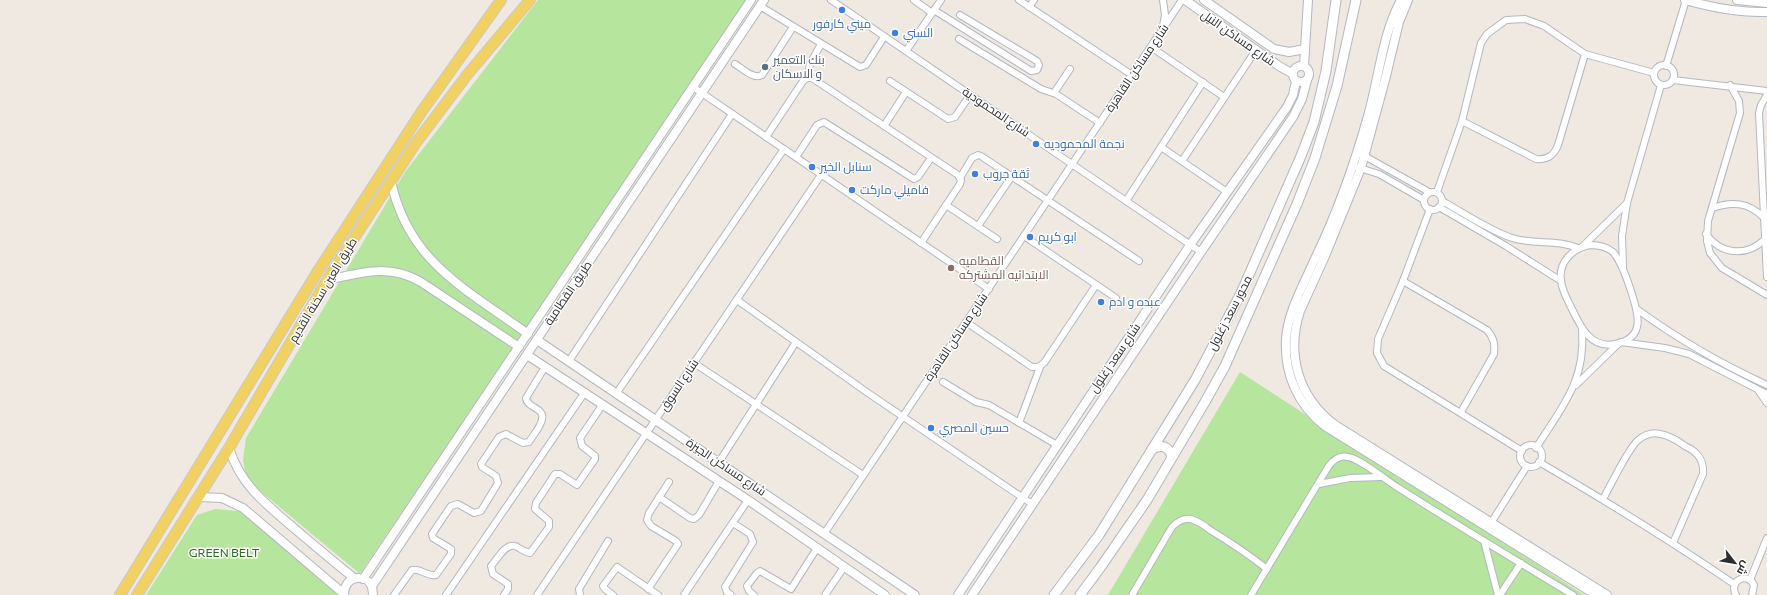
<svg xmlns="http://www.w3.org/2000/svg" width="1767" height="595" font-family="Commissioner,Cairo,sans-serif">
  <rect width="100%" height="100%" fill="#efe9e1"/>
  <g fill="#b6e59e">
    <path d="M538 0H749L360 574 259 490 246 476 243 460 246 438 405 172Z"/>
    <path d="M1240 372 1584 595H1108Z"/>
    <path d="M215 509 249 512 345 595H146L197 515Z"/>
  </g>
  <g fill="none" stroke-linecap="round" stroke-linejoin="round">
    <g stroke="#b4b7c1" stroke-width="8">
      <g id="minor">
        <path d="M831 0 1201 252"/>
        <path d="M914 0 932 13"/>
        <path d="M1019 0 1132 75"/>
        <path d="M760 6 860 67 866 65 884 37"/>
        <path d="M1029 7 1034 0"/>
        <path d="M934 10 1031 71 1037 70 1039 65 1037 61 960 15"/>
        <path d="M1163 26 1165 15 1163 0"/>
        <path d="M959 39 1041 89 1056 94 1100 123"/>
        <path d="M1151 47 1224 97"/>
        <path d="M906 51 941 0"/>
        <path d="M735 64C743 69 754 80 762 75L793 27"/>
        <circle cx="1664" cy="75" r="10"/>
        <path d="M1666 66 1686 0"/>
        <path d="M807 78 810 64 821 44"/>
        <path d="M1673 80 1767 91"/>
        <path d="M890 81 948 119 955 117 970 95"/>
        <path d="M1730 85 1739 101 1740 113 1708 221 1707 241 1710 253 1722 268 1767 295"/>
        <path d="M693 87 989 289"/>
        <path d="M1054 93 1070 69"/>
        <path d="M1767 95 1761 105 1759 113 1767 277"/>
        <path d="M1462 121 1536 159C1547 160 1554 156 1558 145L1585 54"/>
        <path d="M884 126 906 92"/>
        <path d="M766 137 803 81 807 78H812L958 175 961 180 960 184 921 243"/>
        <path d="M1161 147 1227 192"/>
        <path d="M1361 154 1429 192"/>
        <path d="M796 157 817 125 824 122 914 179 918 177 931 158"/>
        <path d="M1182 161 1256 50"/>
        <path d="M1353 166 1379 174 1424 200"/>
        <path d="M960 178 972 158 978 155 981 156 1139 261"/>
        <path d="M1437 192 1462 121 1481 43 1487 34 1506 20 1525 19 1544 26 1585 54 1654 73"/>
        <circle cx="1433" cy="201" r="9"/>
        <path d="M1126 201 1203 82"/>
        <path d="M1442 201C1464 213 1488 230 1512 238 1534 245 1557 239 1578 248"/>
        <path d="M946 205 997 239"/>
        <path d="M1439 207 1506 246 1561 281"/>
        <path d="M1712 208C1732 201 1749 202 1764 218"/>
        <path d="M1430 209 1403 281 1378 339 1377 353 1384 366 1522 451"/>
        <path d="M978 226 1012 176"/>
        <path d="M1706 234C1721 255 1747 257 1765 239"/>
        <path d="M1024 236 1116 298"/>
        <path d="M1590 245C1598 245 1606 246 1613 252 1621 261 1625 274 1629 285 1636 307 1650 338 1615 344 1590 349 1580 326 1571 307 1567 299 1562 290 1561 281 1558 262 1573 248 1590 245Z"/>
        <path d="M1583 246 1627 203"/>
        <path d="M1623 266 1622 236 1627 203 1661 85"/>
        <path d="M1403 281 1487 330C1494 338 1495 344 1494 354L1461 412"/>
        <path d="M737 300 868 393 1032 504"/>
        <path d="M1638 310C1678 339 1721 364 1767 385"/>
        <path d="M966 322 1032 367H1038L1044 363 1096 285"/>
        <path d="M1621 342 1665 348 1689 354 1767 394"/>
        <path d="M569 361 732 114"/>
        <path d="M694 363 863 475"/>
        <path d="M943 382 976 402 989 405 1057 445"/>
        <path d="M1576 385 1618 344"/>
        <path d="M1758 390 1767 403"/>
        <path d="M616 394 784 149"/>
        <path d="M1019 423 1040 367"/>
        <circle cx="1531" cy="456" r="11"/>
        <path d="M1536 448C1562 407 1586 381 1582 330"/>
        <path d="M719 462 796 342"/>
        <path d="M1539 462C1606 501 1671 541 1734 584"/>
        <path d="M1319 484 1350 478 1381 477"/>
        <path d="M659 497 690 518 694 519 699 515 719 481"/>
        <path d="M1603 499C1611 485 1627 451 1637 441 1644 435 1652 432 1660 434 1669 435 1678 441 1685 446 1698 452 1704 460 1703 474L1673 543"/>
        <path d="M1489 526 1527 466"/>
        <path d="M824 534 1182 0"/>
        <path d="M1484 541 1498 595"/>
        <path d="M1750 580 1767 538"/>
        <path d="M648 589 678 544 676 541 651 526 647 520 649 513 669 482"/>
        <path d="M394 595 412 570C421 568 427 577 436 575L451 554V549L433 538 432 534 451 506 458 504 474 513 481 511 498 483 496 476 482 467 481 464 499 437 506 434 523 443 529 442C533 435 541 427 542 419 545 408 527 408 526 398L545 367"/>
        <path d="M446 595 585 392"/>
        <path d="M504 595 508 589V584L493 574 491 566C497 560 505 543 515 546 520 548 524 552 530 553L549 527V521L535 509 536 503 555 474H560L577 485 595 459V456L582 446 580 438 603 404"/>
        <path d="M537 595 821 175"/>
        <path d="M580 595 579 589 608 541"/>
        <path d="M613 595 605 589 603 586 617 567 658 595"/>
        <path d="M684 595 748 500"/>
        <path d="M731 595 727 592 725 587 753 542 750 534 733 523"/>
        <path d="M754 595 749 591 747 586 757 573 760 571 791 589 817 548"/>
        <path d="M825 595 844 567"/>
        <path d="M1132 595 1172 527C1177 522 1183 518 1191 519 1198 521 1205 526 1210 530 1230 542 1249 555 1267 569"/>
        <path d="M1251 595 1328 467C1333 460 1339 455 1348 457 1359 458 1386 480 1397 487 1455 524 1514 559 1573 595"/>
        <path d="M1500 595 1521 563"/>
        <path d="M1736 595C1728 581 1747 571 1754 585L1752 595"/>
      </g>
    </g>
    <g stroke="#b4b7c1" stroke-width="10">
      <g id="tertiary">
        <path d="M1185 0 1279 66 1293 74"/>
        <path d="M1204 0 1274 49 1289 52 1305 49"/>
        <path d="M1401 0C1382 35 1379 78 1368 116 1354 166 1336 216 1313 263 1302 288 1288 312 1286 339 1284 374 1298 405 1325 426L1596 595"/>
        <path d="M1408 0 1399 22 1385 80 1361 168 1325 256 1300 311C1286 354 1298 397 1335 425L1607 595"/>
        <path d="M1685 0C1710 7 1740 13 1767 12"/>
        <path d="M1737 0 1767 3"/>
        <circle cx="1301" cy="74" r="8"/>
        <path d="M1304 66 1308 0"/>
        <path d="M391 181C408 262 466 289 528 334"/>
        <path d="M327 280C362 273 388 263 421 282L519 347"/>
        <path d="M537 340 915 595"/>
        <path d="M527 355 748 500 885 595"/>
        <path d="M229 448C241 486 266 504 295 529 315 546 334 562 354 578"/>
        <path d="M199 497 222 498 243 508 344 594"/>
        <path d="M363 579 751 0"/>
        <path d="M369 582 372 586 373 595"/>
        <path d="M372 586 764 0"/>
        <path d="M344 595C344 586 349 578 358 578"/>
        <path d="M958 595 1190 245 1287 107 1293 95 1296 81"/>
        <path d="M972 595 1201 252 1293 117 1302 99 1307 80"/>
      </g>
    </g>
    <g stroke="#b4b7c1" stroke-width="11">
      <g id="secondary">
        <path d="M1152 449C1161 444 1169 446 1172 457"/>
        <path d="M1054 595 1099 535 1195 380 1241 293 1301 156 1314 122 1326 71 1336 0"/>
        <path d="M1080 595 1100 568 1147 500 1205 402 1225 366 1297 204 1315 158 1337 86 1356 0"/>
      </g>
    </g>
    <g stroke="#c9c9c9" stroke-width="12">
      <g id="primary">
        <path d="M120 595 318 271 422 111 501 0"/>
        <path d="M137 595 229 448 327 280 415 144 467 75 530 0"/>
      </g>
    </g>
    <use href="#minor" stroke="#fff" stroke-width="6"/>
    <use href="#tertiary" stroke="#fff" stroke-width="8"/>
    <use href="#secondary" stroke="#fff" stroke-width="9"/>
    <use href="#primary" stroke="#f2d163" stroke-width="10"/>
  </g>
  <g fill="#3f7fe0" stroke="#fff" stroke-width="1.5">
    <circle cx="842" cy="10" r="4"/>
    <circle cx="895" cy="33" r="4"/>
    <circle cx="1036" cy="144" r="4"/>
    <circle cx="812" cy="167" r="4"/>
    <circle cx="975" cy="174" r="4"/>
    <circle cx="852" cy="190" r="4"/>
    <circle cx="1030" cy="237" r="4"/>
    <circle cx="1101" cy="302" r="4"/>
    <circle cx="931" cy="428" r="4"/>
  </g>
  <circle fill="#5c6f8a" stroke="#fff" stroke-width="1.5" cx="765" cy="67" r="4"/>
  <circle fill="#8d6e63" stroke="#fff" stroke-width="1.5" cx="951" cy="268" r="4"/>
  <g text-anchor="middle" stroke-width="3" stroke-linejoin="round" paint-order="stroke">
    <g font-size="12" fill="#366cbe" stroke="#fff" text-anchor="start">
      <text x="842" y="28" text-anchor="middle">ميني كارفور</text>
      <text x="903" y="37">السني</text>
      <text x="1044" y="148">نجمة المحموديه</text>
      <text x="820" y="171">سنابل الخير</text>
      <text x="983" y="178">ثقة جروب</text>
      <text x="860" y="194">فاميلي ماركت</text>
      <text x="1038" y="241">ابو كريم</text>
      <text x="1109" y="306">عبده و ادم</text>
      <text x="939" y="432">حسين المصري</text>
    </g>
    <g font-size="12" fill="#2e2e2e" stroke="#fff">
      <text transform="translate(1238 38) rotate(35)" y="4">شارع مساكن النيل</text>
      <text transform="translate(1137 68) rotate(-56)" y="4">شارع مساكن القاهرة</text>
      <text transform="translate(996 112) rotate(34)" y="4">شارع المحمودية</text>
      <text transform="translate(323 290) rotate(-59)" y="4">طريق العين سخنة القديم</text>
      <text transform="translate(568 293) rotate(-56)" y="4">طريق القطامية</text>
      <text transform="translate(1230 313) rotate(-63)" y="4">محور سعد زغلول</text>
      <text transform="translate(956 337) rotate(-56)" y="4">شارع مساكن القاهرة</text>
      <text transform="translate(1115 358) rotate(-56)" y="4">شارع سعد زغلول</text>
      <text transform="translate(679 385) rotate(-56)" y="4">شارع السوق</text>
      <text transform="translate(726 467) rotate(34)" y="4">شارع مساكن الجيزة</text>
    </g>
    <g font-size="12" fill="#4e5e75" stroke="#fff" text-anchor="start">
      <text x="773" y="64">بنك التعمير<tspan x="773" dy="14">و الاسكان</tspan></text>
    </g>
    <g font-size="12" fill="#785e54" stroke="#fff" text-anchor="start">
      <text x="959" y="265">القطاميه<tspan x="959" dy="14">الابتدائيه المشتركه</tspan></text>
    </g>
    <g font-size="12" fill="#2c6e1b" stroke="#fff">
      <text x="224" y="557">GREEN BELT</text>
    </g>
  </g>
  <g transform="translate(1735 563) rotate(121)" stroke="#ffffff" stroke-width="3" paint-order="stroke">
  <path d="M0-3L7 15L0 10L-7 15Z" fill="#2e2e2e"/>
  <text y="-6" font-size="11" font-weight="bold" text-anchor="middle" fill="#2e2e2e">ش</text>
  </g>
</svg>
